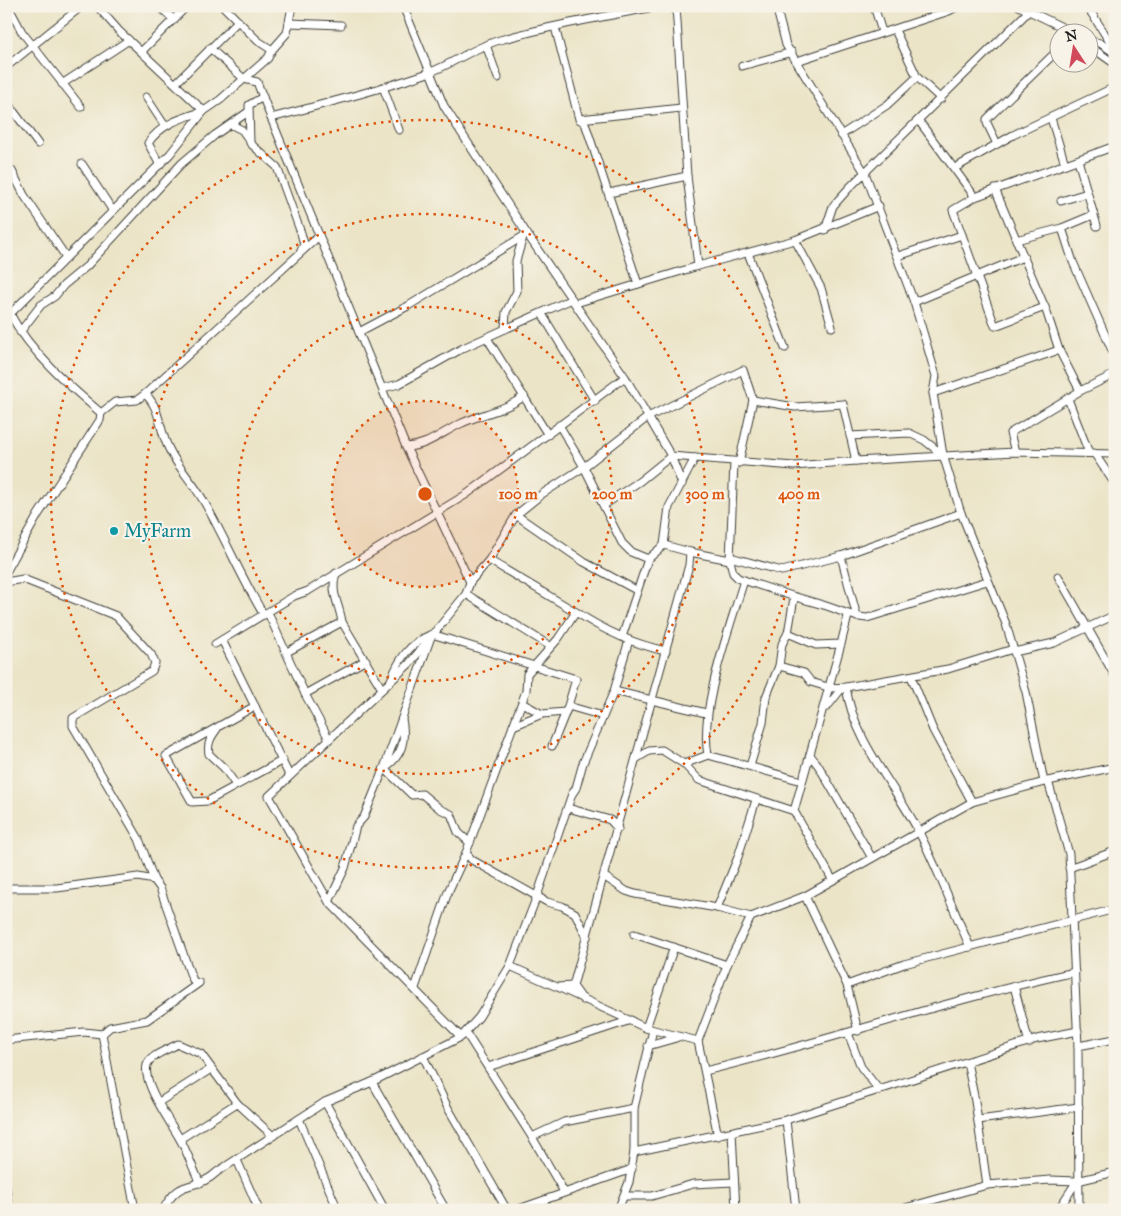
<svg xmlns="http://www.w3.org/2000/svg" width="1121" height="1216" font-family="'IM FELL Great Primer',serif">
  <rect width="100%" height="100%" fill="#f7f3e8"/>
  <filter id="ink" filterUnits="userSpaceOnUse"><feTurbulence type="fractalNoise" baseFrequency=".02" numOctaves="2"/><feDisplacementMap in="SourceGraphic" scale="10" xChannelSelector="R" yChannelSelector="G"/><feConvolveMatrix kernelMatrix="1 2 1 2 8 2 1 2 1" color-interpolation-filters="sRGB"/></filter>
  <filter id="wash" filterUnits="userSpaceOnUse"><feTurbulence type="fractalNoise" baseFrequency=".0096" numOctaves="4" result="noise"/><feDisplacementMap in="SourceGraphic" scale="20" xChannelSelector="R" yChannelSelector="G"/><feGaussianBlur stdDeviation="1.12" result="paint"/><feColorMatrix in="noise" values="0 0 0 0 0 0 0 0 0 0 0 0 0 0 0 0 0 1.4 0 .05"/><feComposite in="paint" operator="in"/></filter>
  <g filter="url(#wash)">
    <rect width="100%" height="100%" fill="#ebe4c7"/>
  </g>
  <g filter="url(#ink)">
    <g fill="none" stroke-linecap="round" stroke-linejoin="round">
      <g stroke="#3b3a36" stroke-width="9">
        <g id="minor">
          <path d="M8 6 22 32 81 107"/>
          <path d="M97 6 119 31 204 111C182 118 162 123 148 143L160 165"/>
          <path d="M159 6 174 20"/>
          <path d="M223 6 258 41 272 50"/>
          <path d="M403 6 444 106 527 234 625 377 671 456 682 484"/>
          <path d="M676 6 687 176 698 266"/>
          <path d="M776 6 786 45 865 173 914 302 936 376 933 393 943 455 961 513 1006 624 1026 692 1044 782"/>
          <path d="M874 6 882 32"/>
          <path d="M1019 6 1072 32"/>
          <path d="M1087 6 1115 50"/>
          <path d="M777 11 797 6"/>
          <path d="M289 23 341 25"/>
          <path d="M555 27 579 119 585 123 638 284"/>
          <path d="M895 30 917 77 941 99"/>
          <path d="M1088 40 1100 43 1115 53"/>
          <path d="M486 45 498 78"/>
          <path d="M1088 45 1115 64"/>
          <path d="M210 48 244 79 268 58 272 50 287 33 292 6"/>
          <path d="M142 51 187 6"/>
          <path d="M797 61 949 11 958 6"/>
          <path d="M742 66 792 52"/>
          <path d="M6 67 82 6"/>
          <path d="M176 83 238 21"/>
          <path d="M62 84 129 40"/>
          <path d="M383 87 399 130"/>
          <path d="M146 97 165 126"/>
          <path d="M263 97 249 105 250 143 277 167 301 233 304 244 301 251"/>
          <path d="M6 101 38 144"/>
          <path d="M271 118 406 447 470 582"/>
          <path d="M1051 118 1065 164"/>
          <path d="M580 119 681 108"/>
          <path d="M919 121 975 197"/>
          <path d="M232 125 242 130 249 140"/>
          <path d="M841 135 887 105 917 77"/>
          <path d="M997 144 987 123V119L1058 50"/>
          <path d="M1078 160 1097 226"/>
          <path d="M82 164 113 211"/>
          <path d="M955 168 1013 135 1115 87"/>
          <path d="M12 171 24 195 66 257"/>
          <path d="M995 189 1046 310 1059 350 1080 391"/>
          <path d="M609 193 687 176"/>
          <path d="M1061 201 1087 193"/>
          <path d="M1062 228 1093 215"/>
          <path d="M825 230 833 206 849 188 1034 6"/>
          <path d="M795 240 821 288 832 327"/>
          <path d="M1016 240 1062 228 1073 262 1115 357"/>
          <path d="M748 253 785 348"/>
          <path d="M898 256 962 235"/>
          <path d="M914 302 1023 257"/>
          <path d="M576 303 698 266 795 240 879 206"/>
          <path d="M1045 307 995 326 953 210 975 197 1115 146"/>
          <path d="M10 314C32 354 67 384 101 413"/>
          <path d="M542 314 595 401"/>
          <path d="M6 318 170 154 204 111 220 100 244 79 257 82 271 118C323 104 377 91 428 73 453 64 474 47 500 40 553 25 607 16 660 6"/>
          <path d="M505 329 506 312 517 291 516 261 523 237"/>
          <path d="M20 332 41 305 55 296 64 285 87 266 181 164 215 135 248 112"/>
          <path d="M359 332 408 306 527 234"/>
          <path d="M487 338 548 435"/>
          <path d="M383 388 399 384 463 348 572 299"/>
          <path d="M933 393 1059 350"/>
          <path d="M145 394C161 408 159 431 169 449 178 468 193 482 203 500 225 537 241 578 264 615"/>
          <path d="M1068 399 1089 453"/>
          <path d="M559 425 584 467 622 543 631 552 648 559"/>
          <path d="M850 436 909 433 924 440 943 455"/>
          <path d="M406 447C428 446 441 433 460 424 480 414 507 410 524 396"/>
          <path d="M1015 452 1010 433 1080 391 1115 374"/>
          <path d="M1094 453 1115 484"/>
          <path d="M734 462 730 560 733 573 738 578C766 588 794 597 823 605 838 609 850 617 867 618L987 581"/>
          <path d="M739 463 753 400"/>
          <path d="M604 505 640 481 671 456 794 466 856 461"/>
          <path d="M516 515 584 562 636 590"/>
          <path d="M664 545 690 552 730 560"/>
          <path d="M841 556 857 617"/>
          <path d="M730 557 782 571 841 556 961 513"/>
          <path d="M489 560 576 612"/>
          <path d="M6 572 38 515 100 420 101 413 115 402 137 400 145 394 319 236"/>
          <path d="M336 573C330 594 339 602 342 622L382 689"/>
          <path d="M1058 576 1115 676"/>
          <path d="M744 580C730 628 699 708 708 755L802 781"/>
          <path d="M6 582 23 579 116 616 151 654 155 663 152 671 73 718V726L139 839 154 880"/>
          <path d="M466 594 550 646"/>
          <path d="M268 613 305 694 329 739"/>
          <path d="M788 633 816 645 841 644 848 616"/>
          <path d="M622 637 648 559 664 545 669 507 695 458"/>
          <path d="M222 640 289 775"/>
          <path d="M215 644 294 596 308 591 467 494 625 377"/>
          <path d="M287 652 342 622"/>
          <path d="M1014 652 1054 643 1115 615"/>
          <path d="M779 666 804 673 811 682 831 688 846 687 948 669 1013 649"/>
          <path d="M911 676 933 730 972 802"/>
          <path d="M391 680C399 659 409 644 430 635"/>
          <path d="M846 687C854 742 895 785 919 832 938 870 953 909 970 947"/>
          <path d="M614 691 706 713"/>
          <path d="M305 694 366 660"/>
          <path d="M522 703 542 714 565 712"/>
          <path d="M255 706 166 756 192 802 208 801 283 760"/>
          <path d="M827 707 842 688"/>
          <path d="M402 719C406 740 403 756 384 768L412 795 422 794 440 809 451 814 458 832 470 843"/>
          <path d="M513 726 542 714"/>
          <path d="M217 729C211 737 207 743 209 754L224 768 236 785"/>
          <path d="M552 746 567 709"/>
          <path d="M810 755 818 765 872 858"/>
          <path d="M636 759 649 751 662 750 684 764 699 780 794 811"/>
          <path d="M684 764 708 755"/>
          <path d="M750 766 763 723 766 697 779 666 782 644 788 633 794 598"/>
          <path d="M1048 781 1069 854 1078 1046 1079 1210"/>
          <path d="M568 808 610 820 618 829"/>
          <path d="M466 853 472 860 547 902 562 906 575 913 587 937"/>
          <path d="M1069 868 1115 851"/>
          <path d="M605 877 626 891 635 894 717 908 751 917"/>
          <path d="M832 879 794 811 841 644"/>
          <path d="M6 888H57L138 877 154 880 160 888 191 976 194 982 199 983 147 1020 110 1027 102 1034 135 1210"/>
          <path d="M805 896 847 985 858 1031"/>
          <path d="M329 902 345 868 356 826 364 817 384 768 432 634 576 679 568 706 603 716"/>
          <path d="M717 908 738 857 756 800"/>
          <path d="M634 934 727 965"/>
          <path d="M847 985 904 964 1115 909"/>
          <path d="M573 986 557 987 510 966 537 896 572 794 576 788 583 763 614 691 629 640"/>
          <path d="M1014 986 1029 1043"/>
          <path d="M415 988 448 892 466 853 526 691 527 674 558 639 576 612C603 630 633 644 666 651"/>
          <path d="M560 988 646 1028 698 1041"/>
          <path d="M583 1000 573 986 689 565 690 552"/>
          <path d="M646 1028 674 947"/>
          <path d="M466 1033 532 1137 564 1192"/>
          <path d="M848 1033 861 1067 879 1090"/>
          <path d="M461 1037 329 902 269 796 409 664 466 594 470 582 489 560 516 515 542 494 584 467 648 417 743 370 753 400 795 407 843 404 856 461 1015 452 1115 454"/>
          <path d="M6 1040 84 1032 102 1034"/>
          <path d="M648 1046 676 1038"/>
          <path d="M1078 1046 1115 1039"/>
          <path d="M423 1056 448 1108 507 1210"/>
          <path d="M967 1062 975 1101 987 1185"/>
          <path d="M488 1067 631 1020"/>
          <path d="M705 1071C829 1041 950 999 1075 972"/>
          <path d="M372 1082 446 1210"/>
          <path d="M159 1102 211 1069"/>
          <path d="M325 1102 385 1210"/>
          <path d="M299 1119 338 1210"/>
          <path d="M786 1120 796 1210"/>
          <path d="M978 1120 1079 1107"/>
          <path d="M732 1132 736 1210"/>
          <path d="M718 1136 698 1041 727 965 751 917 805 896 972 802 1048 781 1115 767"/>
          <path d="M532 1137 564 1122 634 1108"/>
          <path d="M180 1139 237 1103"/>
          <path d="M634 1152 786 1120 1037 1039 1078 1031"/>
          <path d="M237 1160 259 1210"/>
          <path d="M200 1183C193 1169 188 1154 181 1141 172 1124 142 1084 147 1065 150 1055 169 1049 178 1044L201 1054 237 1103 273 1136"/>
          <path d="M6 1186 9 1210"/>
          <path d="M625 1196H652L693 1184 734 1182"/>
          <path d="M163 1210C181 1175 195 1193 217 1172L325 1102 372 1082 461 1037 479 1017 510 966"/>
          <path d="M516 1210 632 1169"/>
          <path d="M618 1210 629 1182 634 1152V1108L653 1030"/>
          <path d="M898 1210 987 1185 1050 1180 1077 1181 1115 1172"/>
          <path d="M1058 1210 1077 1181"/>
        </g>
      </g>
      <use href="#minor" stroke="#fff" stroke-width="7"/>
    </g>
  </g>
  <circle cx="425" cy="494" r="93" fill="#de560d" fill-opacity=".12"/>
  <g fill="none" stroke="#de560d" stroke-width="2.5" stroke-dasharray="2.5 5">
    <circle cx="425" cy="494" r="93"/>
    <circle cx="425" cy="494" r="187"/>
    <circle cx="425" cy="494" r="280"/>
    <circle cx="425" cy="494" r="374"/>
  </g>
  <circle fill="#0f9aa8" stroke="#f7f3e8" stroke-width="2" cx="114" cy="531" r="5"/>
  <g text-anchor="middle" stroke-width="4.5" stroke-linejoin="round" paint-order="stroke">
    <g font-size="18" fill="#0d838f" stroke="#f7f3e8" text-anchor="start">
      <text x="124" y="537">MyFarm</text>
    </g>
  </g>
  <circle cx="425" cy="494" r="8" fill="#de560d" stroke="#f7f3e8" stroke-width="2.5"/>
  <g font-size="15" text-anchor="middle" font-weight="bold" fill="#de560d" stroke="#f7f3e8" stroke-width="4.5" stroke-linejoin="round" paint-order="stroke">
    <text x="518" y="499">100 m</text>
    <text x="612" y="499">200 m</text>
    <text x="705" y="499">300 m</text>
    <text x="799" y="499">400 m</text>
  </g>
  <rect width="1121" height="1216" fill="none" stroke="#f7f3e8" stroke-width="25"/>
  <g transform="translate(1074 48) rotate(348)"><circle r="24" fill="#f7f3e8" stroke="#9f9d96"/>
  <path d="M0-4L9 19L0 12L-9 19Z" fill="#d1495b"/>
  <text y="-8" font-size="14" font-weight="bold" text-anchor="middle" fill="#1c1c1c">N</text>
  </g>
</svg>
